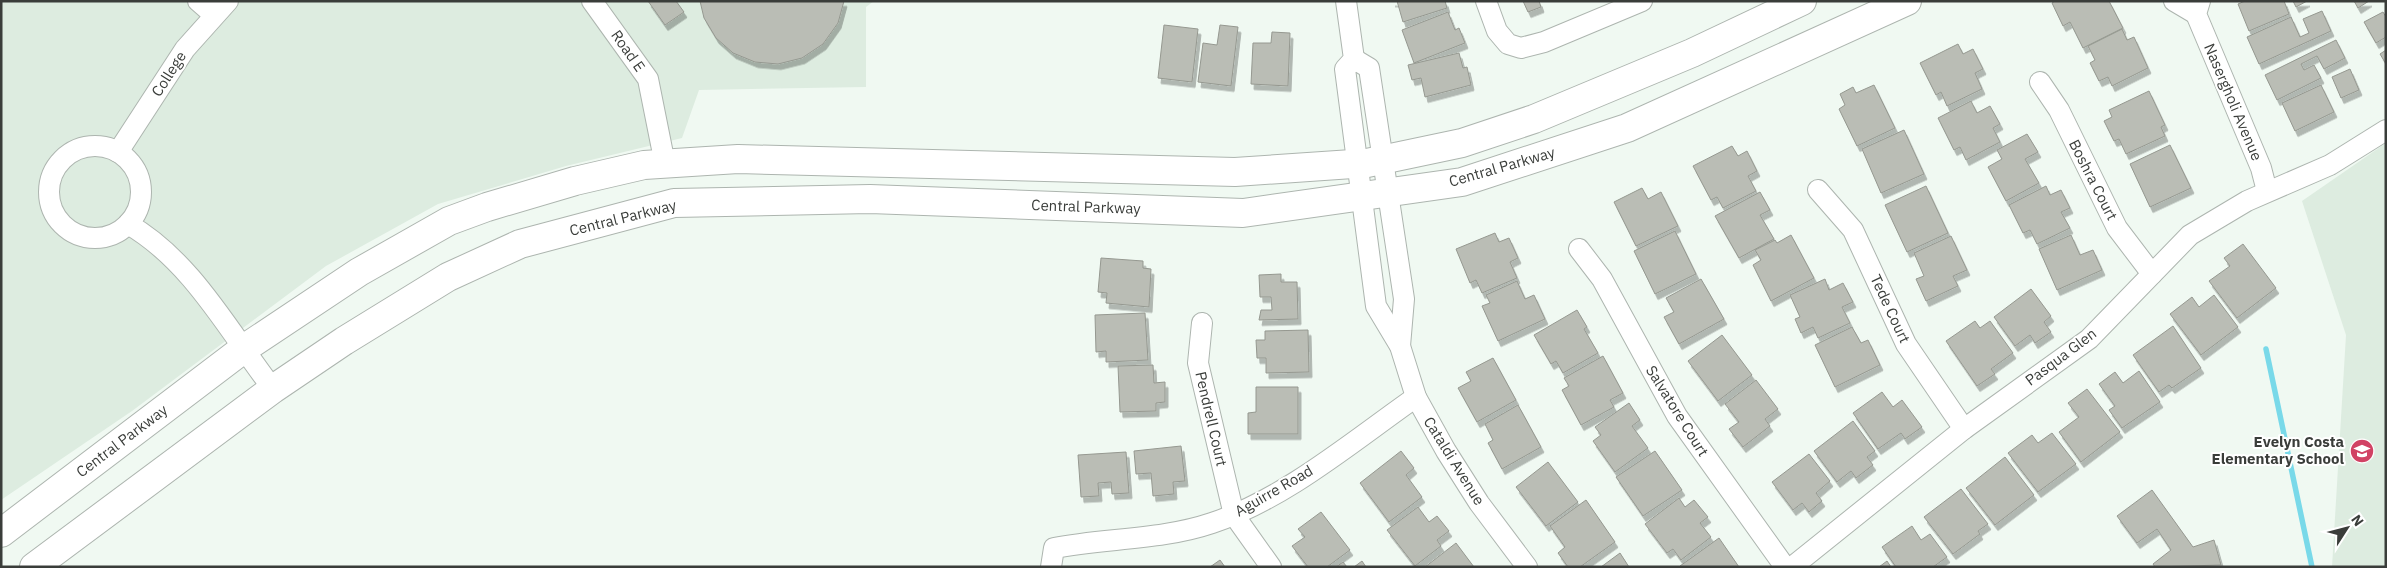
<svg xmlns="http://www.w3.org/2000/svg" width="2387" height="568" font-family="'IBM Plex Sans',sans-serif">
  <defs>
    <filter id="shadow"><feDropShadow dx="3" dy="5.5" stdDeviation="0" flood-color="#0004"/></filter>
  </defs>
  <rect width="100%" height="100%" fill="#f0f9f2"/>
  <g fill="#ddece0">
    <path d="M1 1H874L866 7V87L699 90 682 138 566 166 438 204 326 266 132 411 1 500Z"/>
    <path d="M2386 143V567H2332L2346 335 2302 201Z"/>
  </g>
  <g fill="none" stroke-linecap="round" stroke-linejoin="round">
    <path stroke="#79d9e9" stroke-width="5.5" d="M2266 349 2312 567"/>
  </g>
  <g fill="#babdb5" stroke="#959890" filter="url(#shadow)">
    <path d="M648 1H676L684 12 665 25Z"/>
    <path d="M700 1H844L838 23 823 44 802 58 778 64 755 62 733 53 716 38 704 18Z"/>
    <path d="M1392 1H1445L1447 8 1403 22 1397 1Z"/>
    <path d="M1523 1H1539L1541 7 1528 12Z"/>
    <path d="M2055 1H2109L2123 28 2083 48 2070 22 2063 26 2052 3Z"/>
    <path d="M2245 1H2284L2289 14 2249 31 2238 4Z"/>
    <path d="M2293 1H2307L2296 7Z"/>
    <path d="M2354 1H2369L2358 8Z"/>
    <path d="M2322 11 2331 31 2259 64 2247 37 2291 17 2300 37 2309 33 2303 19Z"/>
    <path d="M1448 12 1455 30 1459 28 1465 43 1414 63 1402 30Z"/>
    <path d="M2383 12 2386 17V37L2376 43 2364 22Z"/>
    <path d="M1164 25 1198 29 1192 82 1158 78Z"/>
    <path d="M1220 25 1238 27 1231 86 1198 82 1203 43 1217 45Z"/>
    <path d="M2122 29 2127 40 2134 37 2148 68 2112 86 2108 77 2099 81 2090 63 2095 60 2088 46Z"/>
    <path d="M1272 32 1290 33 1288 86 1251 84 1253 43H1271Z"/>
    <path d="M2336 40 2345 58 2324 69 2317 56 2301 64 2304 70 2314 65 2321 78 2277 100 2265 75Z"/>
    <path d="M1958 44 1963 54 1973 49 1983 69 1975 73 1982 89 1947 106 1941 92 1936 95 1920 63Z"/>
    <path d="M2386 50V64L2380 54Z"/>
    <path d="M1459 53 1463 68 1467 67 1471 85 1425 97 1421 78 1412 80 1408 65Z"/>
    <path d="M2350 69 2359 90 2341 98 2332 77Z"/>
    <path d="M1874 85 1895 128 1857 146 1839 109 1845 105 1840 94 1853 87 1856 93Z"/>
    <path d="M2321 85 2334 112 2295 131 2282 103Z"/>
    <path d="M2149 91 2165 125 2161 127 2165 136 2126 154 2119 139 2114 141 2104 121 2112 117 2109 110Z"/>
    <path d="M1971 101 1977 113 1990 106 2000 124 1993 128 2000 142 1966 160 1960 147 1954 150 1938 118Z"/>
    <path d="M1904 130 1924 174 1881 193 1862 149Z"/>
    <path d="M2027 134 2038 152 2025 159 2039 183 2006 201 1988 167 2002 159 1997 150Z"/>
    <path d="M2170 145 2191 188 2150 207 2130 164Z"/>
    <path d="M1732 146 1738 156 1747 151 1757 171 1748 176 1756 191 1723 208 1717 197 1711 200 1693 166Z"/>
    <path d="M1926 186 1948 233 1907 252 1885 205Z"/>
    <path d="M2046 186 2050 195 2061 190 2070 208 2061 212 2070 228 2037 244 2030 230 2023 233 2009 205Z"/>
    <path d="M1642 188 1648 199 1661 192 1678 226 1636 246 1614 202Z"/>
    <path d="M1760 192 1770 210 1760 215 1774 239 1739 258 1715 216Z"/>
    <path d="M1675 231 1696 274 1655 294 1634 251Z"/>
    <path d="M1495 233 1499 242 1509 238 1518 258 1510 262 1517 278 1482 293 1476 280 1470 283 1456 249Z"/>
    <path d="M1791 235 1814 278 1771 301 1753 265 1761 260 1755 250 1775 240 1777 243Z"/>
    <path d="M2071 235 2080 255 2093 250 2102 270 2057 290 2039 249Z"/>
    <path d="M1951 236 1967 270 1953 276 1958 286 1926 301 1916 279 1924 276 1914 253Z"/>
    <path d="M2243 244 2276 288 2237 318 2209 281 2230 266 2224 258Z"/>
    <path d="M1101 258 1143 261V268L1151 269 1149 307 1106 303 1107 293 1098 292Z"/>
    <path d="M1281 274V282H1297L1298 319 1259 320 1261 310H1272L1271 297H1260L1259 275Z"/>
    <path d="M1701 279 1724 319 1679 344 1664 317 1674 312 1666 298Z"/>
    <path d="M1825 279 1829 290 1843 283 1853 302 1842 307 1850 323 1818 338 1813 327 1801 333 1795 319 1800 317 1790 295Z"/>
    <path d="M1517 281 1525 299 1534 295 1545 319 1498 341 1482 306 1490 303 1486 295Z"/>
    <path d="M2031 289 2051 316 2044 322 2051 332 2035 343 2030 335 2015 346 1994 317Z"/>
    <path d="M2214 295 2238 327 2201 355 2170 314 2192 297 2199 307Z"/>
    <path d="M1577 310 1587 327 1584 329 1598 353 1563 373 1556 361 1551 364 1534 335Z"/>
    <path d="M1145 313 1148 360 1106 362V351L1096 352 1095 315Z"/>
    <path d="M1975 321 1980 328 1990 321 2013 353 1991 369 1995 374 1977 386 1946 341Z"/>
    <path d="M2173 326 2201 368 2172 388 2169 385 2159 392 2133 355Z"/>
    <path d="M1852 327 1861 343 1868 340 1880 365 1835 387 1815 345Z"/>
    <path d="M1308 330 1309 372 1266 373V358H1257L1256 340H1265V331Z"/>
    <path d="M1722 335 1752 375 1718 401 1688 361Z"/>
    <path d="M1603 356 1623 393 1610 400 1614 407 1581 425 1562 390 1569 386 1564 378Z"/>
    <path d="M1493 358 1516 400 1477 422 1458 388 1471 381 1466 372Z"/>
    <path d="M1153 365 1154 383 1165 382V402L1156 403V411L1120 412 1118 366Z"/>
    <path d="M2139 371 2160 402 2122 428 2109 410 2115 406 2099 384 2115 372 2123 383Z"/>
    <path d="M1756 380 1778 409 1765 419 1770 426 1743 447 1729 429 1739 422 1725 404Z"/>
    <path d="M1256 387H1298V434H1248V413L1256 412Z"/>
    <path d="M2087 389 2120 432 2081 462 2059 432 2079 417 2068 403Z"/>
    <path d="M1882 392 1893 407 1902 400 1922 427 1905 439 1901 433 1878 449 1853 413Z"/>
    <path d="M1629 403 1640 420 1632 426 1648 448 1615 472 1593 441 1601 435 1595 427Z"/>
    <path d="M1518 405 1541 447 1502 469 1488 443 1493 440 1485 424Z"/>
    <path d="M1853 421 1875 451 1867 457 1873 465 1856 478 1851 471 1837 482 1814 451Z"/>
    <path d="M2052 433 2076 464 2038 492 2008 453 2032 435 2038 443Z"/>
    <path d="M1181 446 1185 481 1173 482 1174 494 1153 496 1151 473 1136 474 1134 451Z"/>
    <path d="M1401 451 1414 468 1406 475 1422 497 1389 522 1360 483Z"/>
    <path d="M1655 451 1682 490 1643 516 1616 477Z"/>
    <path d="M1126 452 1129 493 1112 494 1111 482 1098 483 1099 496 1081 497 1078 455Z"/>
    <path d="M1809 454 1830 481 1816 493 1822 501 1809 512 1802 503 1793 510 1772 482Z"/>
    <path d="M2005 457 2034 495 1995 525 1966 488Z"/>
    <path d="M1548 462 1578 502 1546 526 1516 487Z"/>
    <path d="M1961 489 1988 524 1978 531 1980 534 1953 554 1924 517Z"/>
    <path d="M2152 490 2193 547 2214 540 2221 565 2155 567 2153 564 2171 550 2157 529 2137 543 2117 516Z"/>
    <path d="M1679 498 1685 507 1694 500 1708 517 1700 523 1711 537 1681 560 1673 549 1667 553 1645 524Z"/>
    <path d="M1586 500 1615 542 1580 567H1568L1558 553 1565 547 1550 526Z"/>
    <path d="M1418 507 1429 522 1437 516 1449 531 1437 540 1441 546 1415 566 1387 530Z"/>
    <path d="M1321 512 1350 550 1327 567H1308L1292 546 1305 537 1298 529Z"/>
    <path d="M1912 526 1921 540 1930 534 1947 557 1933 567H1896L1882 547Z"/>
    <path d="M1719 538 1739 567H1681L1680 566Z"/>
    <path d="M1456 543 1474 567H1425Z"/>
    <path d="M1620 553 1629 567H1601Z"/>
    <path d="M1220 560 1225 567H1210Z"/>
    <path d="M1362 561 1366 567H1354Z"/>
    <path d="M1887 561 1891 567H1879Z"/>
    <path d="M1343 562 1347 567H1336Z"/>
  </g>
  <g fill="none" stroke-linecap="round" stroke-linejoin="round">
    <g stroke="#adb5af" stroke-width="22">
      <g id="minor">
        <path d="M198 1 214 15"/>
        <path d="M592 1 648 79 665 164"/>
        <path d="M1346 1 1354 59 1345 69 1376 306 1400 346 1416 397 1446 451 1479 503 1527 567"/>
        <path d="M1486 1 1497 31 1508 44 1521 48 1544 42 1642 1"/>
        <path d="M2174 1 2196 14"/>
        <path d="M2200 1 2196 14 2261 168 2267 191"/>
        <path d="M1354 59 1369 68 1404 299 1400 346"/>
        <path d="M2040 82 2059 110 2117 228 2152 274"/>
        <circle cx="95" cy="192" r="46"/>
        <path d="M118 152 185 49 228 1"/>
        <path d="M1818 190 1853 230 1906 344 1964 429"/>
        <path d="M128 224C192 261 229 332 273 389"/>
        <path d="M1579 249 1602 279 1677 416 1785 567"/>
        <path d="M1202 323 1198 363 1234 515 1271 567"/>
        <path d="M1051 567 1054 548C1106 538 1162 540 1212 523 1285 499 1353 441 1416 397"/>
        <path d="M1792 567 1964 429 2089 339 2190 235 2247 201 2330 165 2386 130"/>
      </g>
    </g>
    <g stroke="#adb5af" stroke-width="30">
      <g id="secondary">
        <path d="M1 533 242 350 359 272 449 221 487 207 575 181 644 165 738 159 1235 172 1367 163 1462 143 1534 119 1692 53 1802 1"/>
        <path d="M34 567 273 389 344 341 448 277 520 244 674 203 870 199 1243 213 1462 182 1627 128 1907 1"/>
      </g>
    </g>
    <use href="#minor" stroke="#fff" stroke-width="20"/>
    <use href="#secondary" stroke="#fff" stroke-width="28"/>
  </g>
  <defs>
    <g id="school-disc" transform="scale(1.25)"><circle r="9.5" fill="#d14264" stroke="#fff"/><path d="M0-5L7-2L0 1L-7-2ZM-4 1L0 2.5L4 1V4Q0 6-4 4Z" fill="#fff"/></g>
  </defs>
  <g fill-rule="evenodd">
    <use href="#school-disc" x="2362" y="451"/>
  </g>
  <g text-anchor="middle" stroke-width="4" stroke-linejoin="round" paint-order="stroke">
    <g font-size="15" fill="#3a3d3a" stroke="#fff">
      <text transform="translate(628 51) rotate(55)" y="5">Road E</text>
      <text transform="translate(169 74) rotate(-57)" y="5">College</text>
      <text transform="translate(2233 102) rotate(67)" y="5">Nasergholi Avenue</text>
      <text transform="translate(1502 167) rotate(-16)" y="5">Central Parkway</text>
      <text transform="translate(2093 180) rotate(63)" y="5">Boshra Court</text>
      <text transform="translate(1086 207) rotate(2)" y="5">Central Parkway</text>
      <text transform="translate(623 218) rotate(-14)" y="5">Central Parkway</text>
      <text transform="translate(1890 309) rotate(65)" y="5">Tede Court</text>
      <text transform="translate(2061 357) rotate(-37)" y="5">Pasqua Glen</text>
      <text transform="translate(1677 411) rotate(58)" y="5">Salvatore Court</text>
      <text transform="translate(1211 419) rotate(77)" y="5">Pendrell Court</text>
      <text transform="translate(122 441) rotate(-37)" y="5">Central Parkway</text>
      <text transform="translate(1454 461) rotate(58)" y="5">Cataldi Avenue</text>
      <text transform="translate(1274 491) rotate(-30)" y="5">Aguirre Road</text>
    </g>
    <g font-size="15" font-weight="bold" fill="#3a3d3a" stroke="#fff" text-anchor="end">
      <text x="2344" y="447">Evelyn Costa<tspan x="2344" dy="17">Elementary School</tspan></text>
    </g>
  </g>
  <rect width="2387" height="568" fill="none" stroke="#3a3d3a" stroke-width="5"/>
  <g transform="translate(2347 528) rotate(54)" stroke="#ffffff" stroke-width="4" paint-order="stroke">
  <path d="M0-4L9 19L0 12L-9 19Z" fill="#3a3d3a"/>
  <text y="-8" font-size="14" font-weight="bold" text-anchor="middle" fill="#3a3d3a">N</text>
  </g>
</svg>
